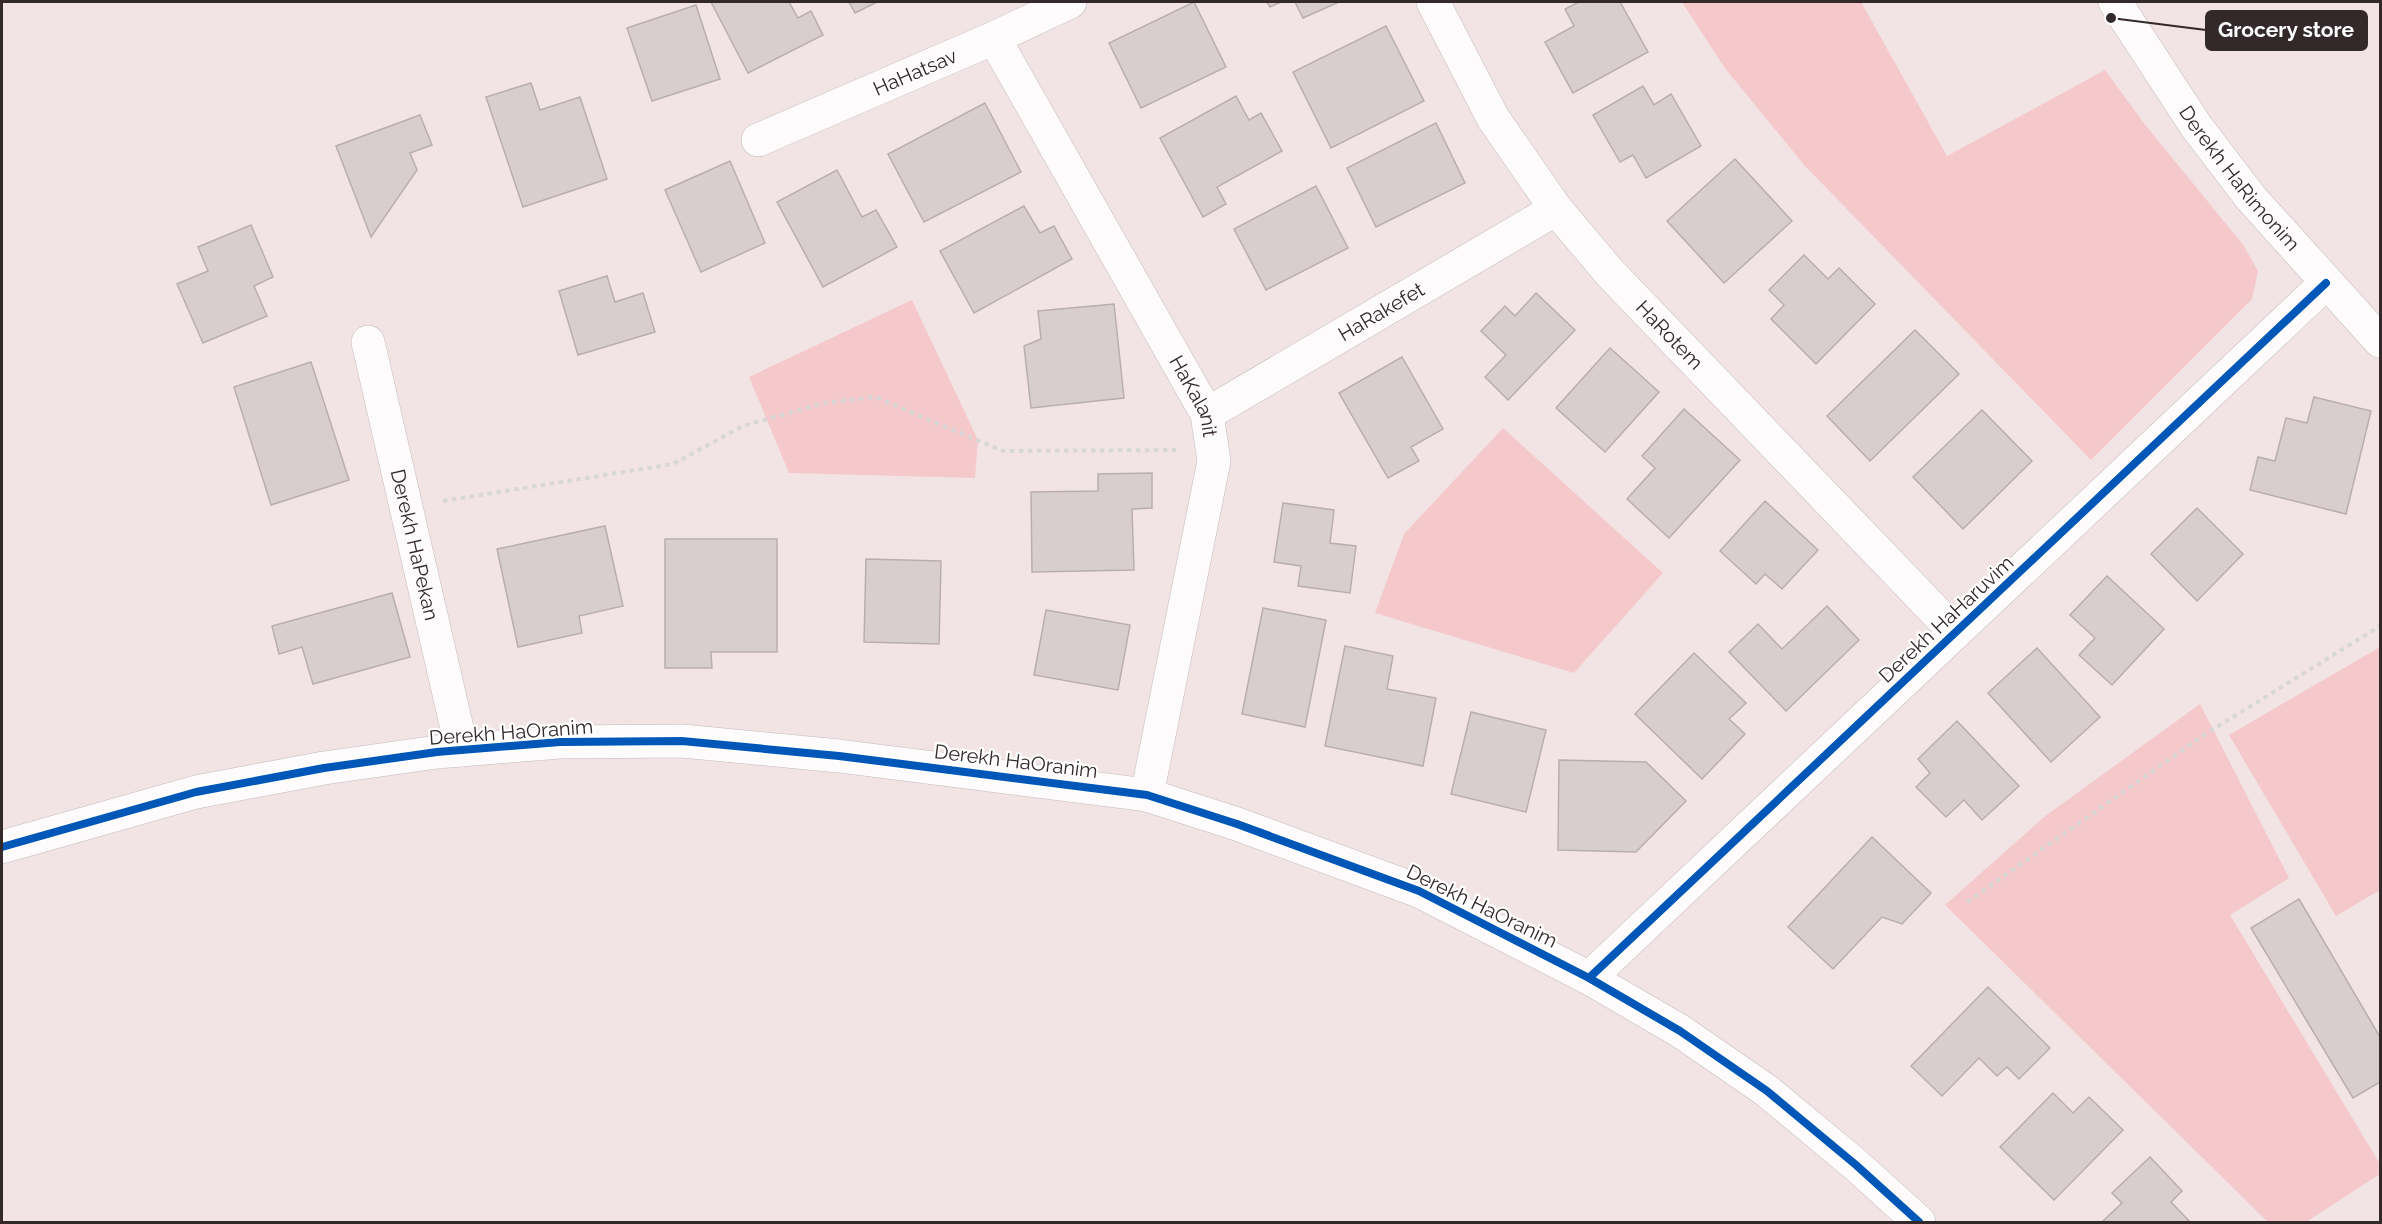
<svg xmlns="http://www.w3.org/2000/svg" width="2382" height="1224" font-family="Raleway,sans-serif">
  <rect width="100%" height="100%" fill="#f2e4e5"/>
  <g fill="#f5c8cc">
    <path d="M1682 2H1861L1947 156 2105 70 2143 122 2244 246 2258 271 2252 299 2091 460 1805 166 1724 67Z"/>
    <path d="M912 300 978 440 975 478 789 473 749 377Z"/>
    <path d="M1503 428 1663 573 1574 673 1375 613 1404 534Z"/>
    <path d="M2380 647V890L2336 916 2229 735Z"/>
    <path d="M2200 704 2289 878 2230 915 2380 1164V1174L2306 1222H2268L1945 905 2044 817Z"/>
  </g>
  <g fill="#d9cecf" stroke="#b9aeaf" stroke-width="1.5">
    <path d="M711 2H789L798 18 811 11 823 35 748 73Z"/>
    <path d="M849 2H877L855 13Z"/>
    <path d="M1194 2 1226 67 1141 108 1109 43Z"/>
    <path d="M1267 2H1281L1270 7Z"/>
    <path d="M1295 2H1339L1303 18Z"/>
    <path d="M1579 2H1620L1648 52 1573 93 1545 42 1574 26 1565 9Z"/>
    <path d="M696 5 720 79 652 101 627 28Z"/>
    <path d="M1386 26 1424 101 1331 148 1293 72Z"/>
    <path d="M531 83 540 110 580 97 607 179 523 207 486 97Z"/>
    <path d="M1643 86 1654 105 1671 94 1701 146 1646 178 1633 155 1620 162 1593 115Z"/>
    <path d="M1236 96 1249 120 1261 113 1282 151 1217 187 1226 204 1203 217 1160 138Z"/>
    <path d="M985 103 1021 172 924 222 888 154Z"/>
    <path d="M420 115 432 145 410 153 417 170 371 237 336 146Z"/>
    <path d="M1436 123 1465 183 1376 227 1347 168Z"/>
    <path d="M1735 159 1792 221 1724 283 1667 221Z"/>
    <path d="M730 161 765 243 701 272 665 190Z"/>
    <path d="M837 170 862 217 876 210 897 247 823 287 777 202Z"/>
    <path d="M1316 186 1348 248 1266 290 1234 229Z"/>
    <path d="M1024 206 1040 233 1054 226 1072 259 974 313 940 251Z"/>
    <path d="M251 225 273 277 254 286 267 316 203 343 177 284 208 271 198 247Z"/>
    <path d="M1804 255 1828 279 1839 268 1875 304 1816 364 1771 319 1784 305 1769 290Z"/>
    <path d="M607 276 615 302 643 293 655 332 578 355 559 291Z"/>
    <path d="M1536 293 1575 330 1508 400 1485 377 1506 355 1481 331 1505 306 1515 316Z"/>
    <path d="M1114 304 1124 398 1031 408 1024 346 1041 339 1038 311Z"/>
    <path d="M1915 330 1959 374 1870 461 1827 416Z"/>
    <path d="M1610 348 1659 392 1605 452 1556 408Z"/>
    <path d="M1402 357 1443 429 1411 447 1419 461 1388 478 1339 393Z"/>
    <path d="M311 362 349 480 271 505 234 387Z"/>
    <path d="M2314 397 2371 411 2346 514 2250 490 2258 457 2275 461 2286 418 2307 423Z"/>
    <path d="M1684 409 1740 460 1669 538 1627 499 1655 468 1642 456Z"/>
    <path d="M1982 410 2032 461 1963 529 1913 477Z"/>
    <path d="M1152 473V508L1132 509 1134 570 1032 572 1031 492 1098 491V474Z"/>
    <path d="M1765 501 1818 550 1782 589 1765 574 1756 584 1720 551Z"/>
    <path d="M1283 503 1334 510 1330 543 1356 546 1350 593 1298 586 1301 566 1274 562Z"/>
    <path d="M2197 508 2243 554 2197 601 2151 554Z"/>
    <path d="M605 526 623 606 579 616 582 633 518 647 497 549Z"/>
    <path d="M665 539H777V652H711L712 668H665Z"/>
    <path d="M866 559 941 561 939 644 864 642Z"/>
    <path d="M2107 576 2164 629 2112 685 2079 655 2095 638 2070 615Z"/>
    <path d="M392 593 410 657 313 684 302 647 279 654 272 626Z"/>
    <path d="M1827 606 1859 640 1786 711 1729 652 1758 624 1782 649Z"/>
    <path d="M1263 608 1326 620 1305 727 1242 714Z"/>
    <path d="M1046 610 1130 625 1118 690 1034 675Z"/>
    <path d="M1345 646 1393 656 1387 689 1436 698 1423 766 1325 746Z"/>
    <path d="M2037 648 2100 717 2051 762 1988 693Z"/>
    <path d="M1694 653 1746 703 1729 719 1745 734 1702 779 1635 714Z"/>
    <path d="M1471 712 1546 730 1526 812 1451 794Z"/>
    <path d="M1957 721 2019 786 1982 820 1964 800 1946 817 1916 787 1930 773 1918 759Z"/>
    <path d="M1559 760 1646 762 1686 801 1636 852 1558 850Z"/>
    <path d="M1872 837 1931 893 1902 924 1882 917 1833 969 1788 927Z"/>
    <path d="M2299 899 2380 1037V1082L2353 1098 2251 928Z"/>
    <path d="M1988 987 2050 1048 2019 1079 2007 1067 1997 1076 1979 1058 1942 1096 1911 1066Z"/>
    <path d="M2053 1093 2073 1113 2089 1097 2123 1130 2054 1200 2000 1147Z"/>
    <path d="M2150 1157 2182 1191 2171 1202 2190 1222H2102L2122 1203 2112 1193Z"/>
  </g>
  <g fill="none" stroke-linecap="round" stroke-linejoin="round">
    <g stroke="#c4babb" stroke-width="34">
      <g id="minor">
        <path id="s1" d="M1433 2 1493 118 1556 209 1611 274 1955 632"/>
        <path id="s2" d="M2115 2 2196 126 2251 198 2380 341"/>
        <path id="s3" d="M994 38 1207 414 1214 461 1147 795"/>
        <path id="s4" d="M758 140 994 38 1070 2"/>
        <path id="s5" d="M368 342 462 750"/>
        <path id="s6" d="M1207 414 1556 209"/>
        <path d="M2 847 196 792 324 768 437 752 560 742 682 741 839 756 1147 795 1237 824 1419 891 1589 978 1680 1031 1767 1091 1856 1165 1919 1222"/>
        <path d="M1589 978 2326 283"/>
      </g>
    </g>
    <g stroke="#d9d6d6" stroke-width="4" stroke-dasharray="4.5 4.5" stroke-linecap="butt">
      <path d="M443 501 673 464 743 426 824 403 875 397 1003 451 1176 450"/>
      <path d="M1967 902 2204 735 2380 626"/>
    </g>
    <use href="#minor" stroke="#fdfbfb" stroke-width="33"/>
    <g stroke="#fff" stroke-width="11">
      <g id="cycleway">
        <path d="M2 847 196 792 324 768 437 752 560 742 682 741 839 756 1147 795 1237 824 1419 891 1589 978 1680 1031 1767 1091 1856 1165 1919 1222"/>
        <path d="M1589 978 2326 283"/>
      </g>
    </g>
    <use href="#cycleway" stroke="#0057b8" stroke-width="8"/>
  </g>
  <g text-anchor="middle" stroke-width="4.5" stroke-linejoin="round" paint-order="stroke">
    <g font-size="20" fill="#33292a" stroke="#fff">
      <text dy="7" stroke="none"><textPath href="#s4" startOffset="171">HaHatsav</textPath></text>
      <text dy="7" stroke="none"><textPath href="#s2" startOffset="216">Derekh HaRimonim</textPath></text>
      <text dy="7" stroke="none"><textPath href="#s6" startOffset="202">HaRakefet</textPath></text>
      <text dy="7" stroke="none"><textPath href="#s1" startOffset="411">HaRotem</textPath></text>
      <text dy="7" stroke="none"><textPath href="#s3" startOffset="411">HaKalanit</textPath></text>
      <text dy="7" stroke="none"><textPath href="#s5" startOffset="208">Derekh HaPekan</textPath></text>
      <text transform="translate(1946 619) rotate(-43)" y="7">Derekh HaHaruvim</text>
      <text transform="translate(511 732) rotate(-4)" y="7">Derekh HaOranim</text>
      <text transform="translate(1016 761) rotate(7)" y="7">Derekh HaOranim</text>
      <text transform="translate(1482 906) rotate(26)" y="7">Derekh HaOranim</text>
    </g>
  </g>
  <path fill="none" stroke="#33292a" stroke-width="2" d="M2111 18L2206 30"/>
  <circle fill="#33292a" stroke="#fff" stroke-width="2" cx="2111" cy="18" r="6"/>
  <rect fill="#33292a" stroke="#33292a" stroke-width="2" x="2206" y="11" width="161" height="39" rx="6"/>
  <g font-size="21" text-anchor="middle" font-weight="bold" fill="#fff">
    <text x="2286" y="37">Grocery store</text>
  </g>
  <rect width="2382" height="1224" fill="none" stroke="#33292a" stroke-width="6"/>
</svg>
